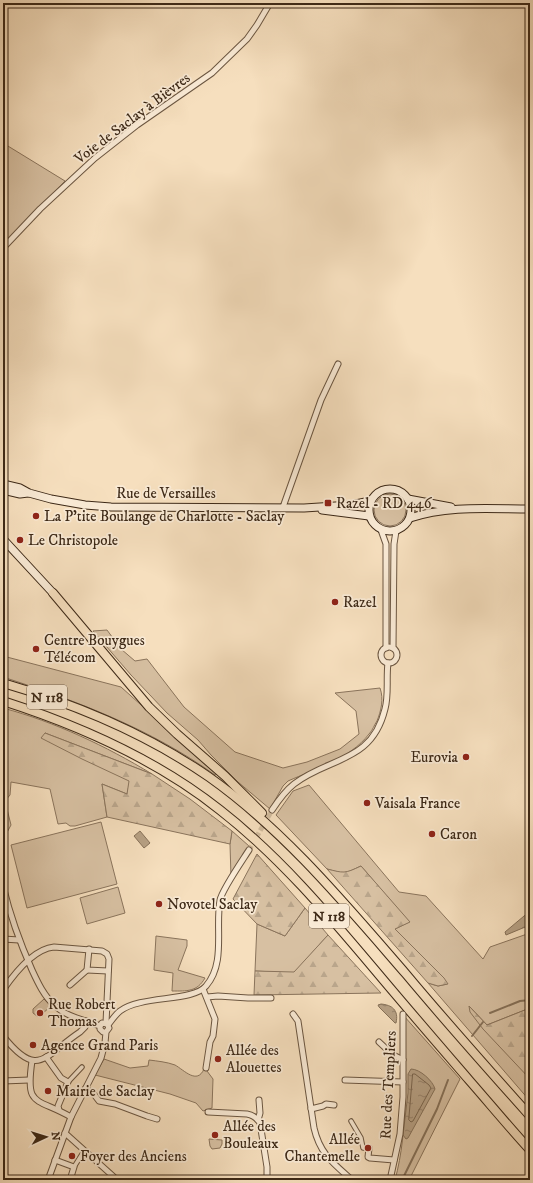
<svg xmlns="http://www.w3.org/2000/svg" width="533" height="1183" font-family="'IM FELL DW Pica',serif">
  <defs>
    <pattern id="forest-firs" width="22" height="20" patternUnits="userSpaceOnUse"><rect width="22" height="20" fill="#d7c0a2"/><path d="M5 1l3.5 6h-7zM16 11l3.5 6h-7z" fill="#b9a58b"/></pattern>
    <pattern id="water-ripples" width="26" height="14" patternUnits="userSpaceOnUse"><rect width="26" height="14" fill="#b7a185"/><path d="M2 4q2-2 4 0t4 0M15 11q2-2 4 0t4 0" fill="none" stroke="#96836c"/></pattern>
  </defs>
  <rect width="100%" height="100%" fill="#f6dfbe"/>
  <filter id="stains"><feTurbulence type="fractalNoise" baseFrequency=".005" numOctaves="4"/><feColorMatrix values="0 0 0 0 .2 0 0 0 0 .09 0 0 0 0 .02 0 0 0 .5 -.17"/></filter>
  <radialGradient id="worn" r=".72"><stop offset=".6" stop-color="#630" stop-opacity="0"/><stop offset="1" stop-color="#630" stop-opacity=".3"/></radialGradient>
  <g fill="#d7c0a2" stroke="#8a745c">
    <path d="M3 143 65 181 3 245Z"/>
    <circle cx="390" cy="510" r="16"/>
    <path d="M107 630 121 649 135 661 147 659 184 707 235 752 283 768 307 762 340 749 359 734 356 711 335 693 380 688C384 699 381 711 377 721 374 725 373 730 369 734 350 759 315 769 288 781L283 786 270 809 238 782 211 755 198 740 167 713 131 675 93 631Z"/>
    <path d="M3 656 121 687 218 774 215 775C151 729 77 701 3 677Z"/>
    <path d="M3 708C55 722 106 746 152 774L45 733 130 781 127 794 102 784 107 817 75 826H70L66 823 58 824 50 789 11 782 10 795 5 801 11 825 3 840Z"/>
    <path d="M309 785 399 892 426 896 483 959 490 947 530 933V1008L487 1025 469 1006 530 1079V1101L428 983 438 986 447 984 395 929 409 922 361 866 348 872 341 873 327 869 276 815 293 791Z"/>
    <path d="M101 822 117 884 27 908 11 845Z"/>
    <path d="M232 831 249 846 231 877 230 844Z"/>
    <path d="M118 887 125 913 87 924 80 898Z"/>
    <path d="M305 908 328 935 294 973 255 971 257 924 285 936Z"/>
    <path d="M156 936 187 940V946L178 970 205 978C197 992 187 991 172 991L173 973 154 970Z"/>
    <path d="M44 999 51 1006 42 1014 37 1016 33 1013V1009Z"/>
    <path d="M404 1016 460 1079 409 1180H395C409 1129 405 1068 404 1016Z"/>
    <path d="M104 1059 130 1068 148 1066 149 1060C157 1061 167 1062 175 1065 184 1070 197 1085 204 1069H208L207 1071 213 1079 212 1108 203 1111 196 1103 170 1094 95 1075Z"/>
    <path d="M209 1139 222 1140V1144L220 1148 212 1149 210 1146Z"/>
  </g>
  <g fill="url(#forest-firs)" stroke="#8a745c">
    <path d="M45 733 152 774 190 799 232 831 230 844 107 817 102 784 127 794 129 781 82 759 41 738Z"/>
    <path d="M257 854 305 908 285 936 257 924 233 899Z"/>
    <path d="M361 866 410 922 395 929 444 978 448 984 438 986 428 983 327 869C344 873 344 874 361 866Z"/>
    <path d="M328 935 381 993 254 995 255 971 294 972Z"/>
    <path d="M469 1006 487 1025 530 1008V1079L483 1029 470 1012Z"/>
  </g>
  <g fill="url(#water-ripples)" stroke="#867159">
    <path d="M140 831 150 843 144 848 134 836Z"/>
    <path d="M530 911V925L506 935 505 932Z"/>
    <path d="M381 1004C392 1005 399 1010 396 1023H395L379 1007 378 1005Z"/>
    <path d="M411 1069C420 1069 433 1081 435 1089L408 1138 406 1139 403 1135 408 1093V1074Z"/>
  </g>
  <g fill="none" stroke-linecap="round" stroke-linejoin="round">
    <path stroke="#7a654e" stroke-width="1" d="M413 1074H415L429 1085 431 1088 413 1121 411 1122 409 1120Z"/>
    <g stroke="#867159" stroke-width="2">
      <path d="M490 1013 520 1001 530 1000"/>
      <path d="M472 1036 483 1022"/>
      <path d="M402 1180 437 1109 448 1080"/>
    </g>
    <path stroke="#d1bb9d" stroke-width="5" stroke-dasharray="5 2.5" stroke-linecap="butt" d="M249 850 272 810"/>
    <g stroke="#6b5641" stroke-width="5.5">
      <g id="pedestrian">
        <path d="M68 1082 82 1067"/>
        <path d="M351 1121 361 1138 363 1148H369"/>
        <path d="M74 1167 84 1151"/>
      </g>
    </g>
    <g stroke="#6b5641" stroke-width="7">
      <g id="minor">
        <path d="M3 248 40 209 95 158 137 125 212 73 247 39 257 25 270 3"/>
        <path d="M283 507 321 400 338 364"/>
        <path d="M381 530 386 544V648"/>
        <circle cx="389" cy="655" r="8"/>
        <path d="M393 648 394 544 396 531"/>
        <path d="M272 810C278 801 285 791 294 784 329 757 372 763 385 709 389 695 386 678 388 663"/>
        <path d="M3 886C10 915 20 943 32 970 38 983 44 996 55 1006 67 1017 85 1020 100 1026"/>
        <path d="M3 939 19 940"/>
        <path d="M89 949 87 970 108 971"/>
        <path d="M70 985 87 970"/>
        <path d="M203 989 215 1019 213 1036 210 1042 206 1068"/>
        <path d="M3 990C14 974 33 949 54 947L102 951 107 954 109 959 106 1023"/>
        <path d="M207 997 218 996 248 998H271"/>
        <path d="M293 1014 298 1021 314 1128C320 1154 333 1163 352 1180"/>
        <path d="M108 1025C112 1020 115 1015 120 1011 141 995 193 1002 206 986 226 963 215 928 220 900 222 890 242 861 249 850"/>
        <path d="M3 1036C38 1080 44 1056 80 1032L85 1027 87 1021"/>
        <path d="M379 1042 393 1055 403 1060"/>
        <path d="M46 1057 61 1078 68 1082 58 1106 59 1110"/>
        <path d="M32 1061C25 1108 36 1097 71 1117"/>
        <path d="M345 1080 403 1082"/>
        <path d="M3 1081 29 1080"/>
        <path d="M85 1089 93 1093 99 1101 115 1104 147 1116 157 1119"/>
        <path d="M311 1109 323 1106 326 1104 334 1105"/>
        <path d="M208 1112 247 1114C253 1115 257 1118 260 1123L267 1167V1180"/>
        <path d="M258 1120 260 1113 259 1100"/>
        <path d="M65 1133 114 1177 115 1180"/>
        <path d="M369 1148 368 1157 370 1158 394 1160"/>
        <path d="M55 1160 74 1167 70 1180"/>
        <path d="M48 1180 71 1117 101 1058 105 1043 106 1032 109 1028 107 1024 102 1023 100 1026V1029L103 1032H106"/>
        <path d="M390 1180 400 1134 403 1097V1014"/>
      </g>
    </g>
    <g stroke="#3d2917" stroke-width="9">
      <g id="secondary">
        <path d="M3 484 20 488 29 493 51 499 85 505 111 507 304 508 351 505 370 501"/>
        <circle cx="390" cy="510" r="21"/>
        <path d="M3 490 20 494 28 493"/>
        <path d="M408 499 451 507"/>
        <path d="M322 510 369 516"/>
        <path d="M410 518C448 505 490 509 530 509"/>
        <path d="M3 539 53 593"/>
      </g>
    </g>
    <g stroke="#3d2917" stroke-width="10">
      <g id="trunk">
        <path d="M53 593 149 707 177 734 225 776 262 813"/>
        <path d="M3 683C75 704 147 734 209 777 284 830 346 905 406 974 446 1022 488 1069 530 1116"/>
        <path d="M3 701C81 726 156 759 220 810 279 856 327 913 375 970 406 1007 438 1044 469 1080 490 1104 509 1127 530 1150"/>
      </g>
    </g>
    <use href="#pedestrian" stroke="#f9ead5" stroke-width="3.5"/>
    <use href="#minor" stroke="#f9ead5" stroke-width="5"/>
    <use href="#secondary" stroke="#f9ead5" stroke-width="7"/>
    <use href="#trunk" stroke="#f6dfbe" stroke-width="8"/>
  </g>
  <g fill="#8f2418" stroke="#f9ead5" stroke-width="1.5">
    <rect x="324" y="499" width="8" height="8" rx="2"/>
    <circle cx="36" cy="516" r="4"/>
    <circle cx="20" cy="540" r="4"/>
    <circle cx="335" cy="602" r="4"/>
    <circle cx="36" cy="649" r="4"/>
    <circle cx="466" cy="757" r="4"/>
    <circle cx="367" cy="803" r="4"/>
    <circle cx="432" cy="834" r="4"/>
    <circle cx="159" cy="904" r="4"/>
    <circle cx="40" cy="1013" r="4"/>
    <circle cx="33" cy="1045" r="4"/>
    <circle cx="218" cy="1059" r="4"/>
    <circle cx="48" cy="1091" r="4"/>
    <circle cx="215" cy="1135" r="4"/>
    <circle cx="368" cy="1148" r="4"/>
    <circle cx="72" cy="1156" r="4"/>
  </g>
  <g text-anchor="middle" stroke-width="3.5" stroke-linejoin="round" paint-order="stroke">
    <g fill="#f9ead5" stroke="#756350" stroke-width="1">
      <rect x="27" y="685" width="40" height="24" rx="3"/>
      <rect x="309" y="904" width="40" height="24" rx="3"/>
    </g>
    <g font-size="14" font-weight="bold" fill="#3d2917">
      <text x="47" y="702">N 118</text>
      <text x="329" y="921">N 118</text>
    </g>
    <g font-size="15" fill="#3d2917" stroke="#f9ead5">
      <text transform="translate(132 118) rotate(-37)" y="5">Voie de Saclay à Bièvres</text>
      <text x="166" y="498">Rue de Versailles</text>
      <text transform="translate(388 1085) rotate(-87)" y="5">Rue des Templiers</text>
    </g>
    <g font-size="15" fill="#3d2917" stroke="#f9ead5" text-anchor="start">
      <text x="336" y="508">Razel - RD 446</text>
      <text x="44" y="521">La P'tite Boulange de Charlotte - Saclay</text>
      <text x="28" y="545">Le Christopole</text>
      <text x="343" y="607">Razel</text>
      <text x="44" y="645">Centre Bouygues<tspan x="44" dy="17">Télécom</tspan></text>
      <text x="458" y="762" text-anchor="end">Eurovia</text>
      <text x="375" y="808">Vaisala France</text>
      <text x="440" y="839">Caron</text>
      <text x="167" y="909">Novotel Saclay</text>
      <text x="48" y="1009">Rue Robert<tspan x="48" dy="17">Thomas</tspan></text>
      <text x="41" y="1050">Agence Grand Paris</text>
      <text x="226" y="1055">Allée des<tspan x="226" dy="17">Alouettes</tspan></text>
      <text x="56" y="1096">Mairie de Saclay</text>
      <text x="223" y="1131">Allée des<tspan x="223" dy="17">Bouleaux</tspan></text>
      <text x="360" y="1144" text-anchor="end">Allée<tspan x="360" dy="17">Chantemelle</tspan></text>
      <text x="80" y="1161">Foyer des Anciens</text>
    </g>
  </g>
  <rect width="533" height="1183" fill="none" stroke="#f6dfbe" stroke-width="16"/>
  <rect x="4" y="4" width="525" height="1175" fill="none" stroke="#3d2917" stroke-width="2"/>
  <rect x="8" y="8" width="517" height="1167" fill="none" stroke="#3d2917"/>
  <g transform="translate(46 1137) rotate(86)" stroke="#f9ead5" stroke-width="3" paint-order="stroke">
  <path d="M0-3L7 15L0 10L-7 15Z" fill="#3d2917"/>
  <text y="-6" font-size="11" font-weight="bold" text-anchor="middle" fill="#3d2917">N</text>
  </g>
  <rect width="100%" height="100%" filter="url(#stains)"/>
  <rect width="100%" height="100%" fill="url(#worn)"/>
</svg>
